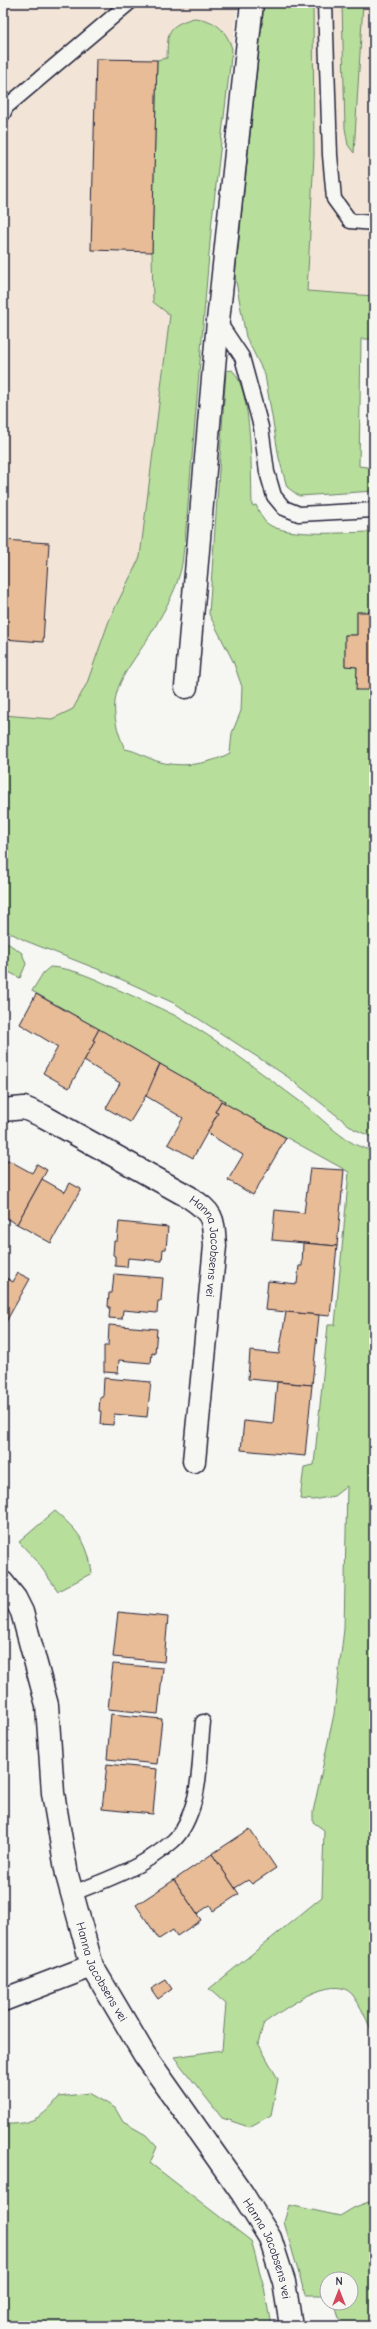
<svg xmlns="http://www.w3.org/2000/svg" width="377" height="2329" font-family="'Comic Neue',sans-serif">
  <rect width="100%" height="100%" fill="#f6f6f2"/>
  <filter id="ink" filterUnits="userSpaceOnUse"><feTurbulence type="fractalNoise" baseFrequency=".025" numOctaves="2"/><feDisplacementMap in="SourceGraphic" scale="8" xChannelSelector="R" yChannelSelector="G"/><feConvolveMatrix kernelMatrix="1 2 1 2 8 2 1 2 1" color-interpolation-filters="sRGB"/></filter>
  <g filter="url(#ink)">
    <g fill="#f2e5d7">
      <path d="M3 3H238L212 219 185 540 179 576 156 625 120 682 115 697V717L118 733 125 749 3 735Z"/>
      <path d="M313 3H374V296L307 292 314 155Z"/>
    </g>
    <g fill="#b7df9b" stroke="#6c806b">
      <path d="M264 3H313L314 155 307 291 374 296V339H361L359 466 374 468V491L299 496 287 487 279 458 265 375 246 337 235 276Z"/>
      <path d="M342 3H363L354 153 348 145 345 128Z"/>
      <path d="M194 18C215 20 226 29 232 49L212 219 185 540C183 552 183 565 179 576 175 592 164 611 156 625 129 673 98 690 125 749 138 751 148 759 160 762 184 768 209 764 230 753L232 733 241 711 242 687 233 661 209 614 226 371 232 370C253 389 251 477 252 506L256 505C259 511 262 520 268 524 287 538 349 532 374 532V612H357V635H345V666L357 667V689L374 690V1138L354 1129 288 1077 176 1004 105 972 26 941 3 929V715L52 719 73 709 87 683 110 618 140 557 170 315 153 302 152 251 157 60 167 58C168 32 166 26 194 18Z"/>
      <path d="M3 940 22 953 26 964 20 978 3 969Z"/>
      <path d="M50 967C74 968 97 980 119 990 137 998 156 1006 174 1015 219 1040 260 1072 302 1103 325 1120 344 1145 374 1151V2035C367 2022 361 2005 352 1994 332 1972 282 2011 264 2023L258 2043 278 2079 271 2115 249 2127 222 2118 174 2057 222 2050 226 2004 209 1989 322 1897 324 1830 313 1822V1812L334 1714 344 1629 347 1486 334 1496 313 1500 300 1499 304 1467 314 1465 328 1325H335L349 1172 224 1103 225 1101 32 991 43 973Z"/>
      <path d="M55 1511C78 1531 88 1542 92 1573L58 1591 36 1560 19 1542Z"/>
      <path d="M89 2093 115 2108 123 2122 146 2135 157 2147 150 2163 251 2241 264 2287 271 2326H3V2124C30 2125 43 2118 59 2097Z"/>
      <path d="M374 2200V2326H341L335 2303H351V2279H327V2295H305L284 2222 289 2205 340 2216 355 2207Z"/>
    </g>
    <g fill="#e7bc97" stroke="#22223b">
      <path d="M96 59 157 60 152 252 91 250Z"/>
      <path d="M3 540 49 543 43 642 3 639Z"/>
      <path d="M357 612H374V690H356L357 667 345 666V635H357Z"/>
      <path d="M36 994 99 1029 93 1040 95 1041 69 1088 43 1073 58 1047 20 1024Z"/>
      <path d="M99 1029 160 1064 154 1075 157 1077 130 1122 106 1108 120 1083 84 1061 95 1041 93 1040Z"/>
      <path d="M160 1064 225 1101 224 1103 221 1101 215 1112 218 1113 193 1158 168 1144 183 1118 146 1096Z"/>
      <path d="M221 1101 286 1138 253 1195 228 1180 243 1155 207 1133 218 1113 215 1112Z"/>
      <path d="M3 1160 8 1162V1160L32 1173 37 1164 47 1170 17 1224 3 1217Z"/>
      <path d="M310 1168 344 1170 337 1246 272 1240 275 1210 304 1213Z"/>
      <path d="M42 1179 65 1192 70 1183 81 1189 51 1243 17 1224Z"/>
      <path d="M119 1222 168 1227 166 1249H163L162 1261 128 1258 127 1267 115 1266V1256L113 1255 114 1241H117Z"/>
      <path d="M303 1243 337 1246 330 1316 265 1310 268 1281 297 1284 299 1266H302Z"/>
      <path d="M18 1273 30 1279 3 1327V1276L13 1282Z"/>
      <path d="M114 1274 163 1278 161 1301H158L157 1313 123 1310 122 1319 109 1318 110 1307H108L109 1293H112Z"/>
      <path d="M286 1312 319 1315 312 1385 248 1379 250 1351 279 1354Z"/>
      <path d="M109 1325 157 1329 155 1354 152 1353 151 1363 119 1360 118 1373 104 1372V1346H108Z"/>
      <path d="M104 1378 151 1382 147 1417 114 1414 113 1425 100 1424 101 1411H99L100 1397H103Z"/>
      <path d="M277 1382 312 1385 305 1456 241 1450 244 1421 273 1424Z"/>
      <path d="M118 1612 168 1617 164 1662 113 1657Z"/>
      <path d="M113 1664 163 1668 158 1714 108 1709Z"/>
      <path d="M111 1714 162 1719 157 1764 107 1759Z"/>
      <path d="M107 1764 157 1769 153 1814 102 1809Z"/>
      <path d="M250 1829 276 1868 252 1884 248 1880 235 1888 212 1854Z"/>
      <path d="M212 1854 239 1894 213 1911 210 1905 197 1914 174 1880Z"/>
      <path d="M174 1880 201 1920 177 1936 173 1930 159 1939 136 1905Z"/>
      <path d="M166 1980 172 1989 158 1999 151 1989Z"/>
    </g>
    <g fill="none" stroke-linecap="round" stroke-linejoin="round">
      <g stroke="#22223b" stroke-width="17">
        <g id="lane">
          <path d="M325 3 330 155 334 199 350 221 374 223"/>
          <path d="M3 114 6 107 129 3"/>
          <path d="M218 321 242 357 261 427 267 472 274 496 284 508 299 514 374 510"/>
          <path d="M73 1893C107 1880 145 1866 173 1841 184 1831 191 1813 195 1798 201 1774 200 1747 203 1722"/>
        </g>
      </g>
      <g stroke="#22223b" stroke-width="25">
        <g id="street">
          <path d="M186 687 218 321 252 3"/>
          <path id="s1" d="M3 1110 24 1108 43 1116 189 1197C214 1214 213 1217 215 1246L194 1461"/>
          <path id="s2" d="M3 1583 15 1598 22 1612 47 1705 53 1793 67 1875 92 1966 144 2054 242 2193 270 2238 284 2282 291 2326"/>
          <path d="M3 2000 92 1966"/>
        </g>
      </g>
      <use href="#lane" stroke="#f6f6f2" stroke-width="14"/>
      <use href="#street" stroke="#f6f6f2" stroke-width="22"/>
    </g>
  </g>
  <g text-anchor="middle" stroke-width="4" stroke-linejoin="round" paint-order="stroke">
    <g font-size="12" fill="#22223b" stroke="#f6f6f2">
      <text dy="4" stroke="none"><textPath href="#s1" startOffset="265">Hanna Jacobsens vei</textPath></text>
      <text dy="4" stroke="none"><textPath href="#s2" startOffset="406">Hanna Jacobsens vei</textPath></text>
      <text dy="4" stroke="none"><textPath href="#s2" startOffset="731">Hanna Jacobsens vei</textPath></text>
    </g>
  </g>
  <rect width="377" height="2329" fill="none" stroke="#f6f6f2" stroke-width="16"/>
  <rect x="8" y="8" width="361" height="2313" fill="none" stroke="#22223b" stroke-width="1.5" filter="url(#ink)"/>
  <g transform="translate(339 2291)"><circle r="19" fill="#f6f6f2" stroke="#a1a1a9"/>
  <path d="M0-3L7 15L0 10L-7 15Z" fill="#d1495b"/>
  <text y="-6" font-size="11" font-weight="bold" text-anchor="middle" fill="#22223b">N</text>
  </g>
</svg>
